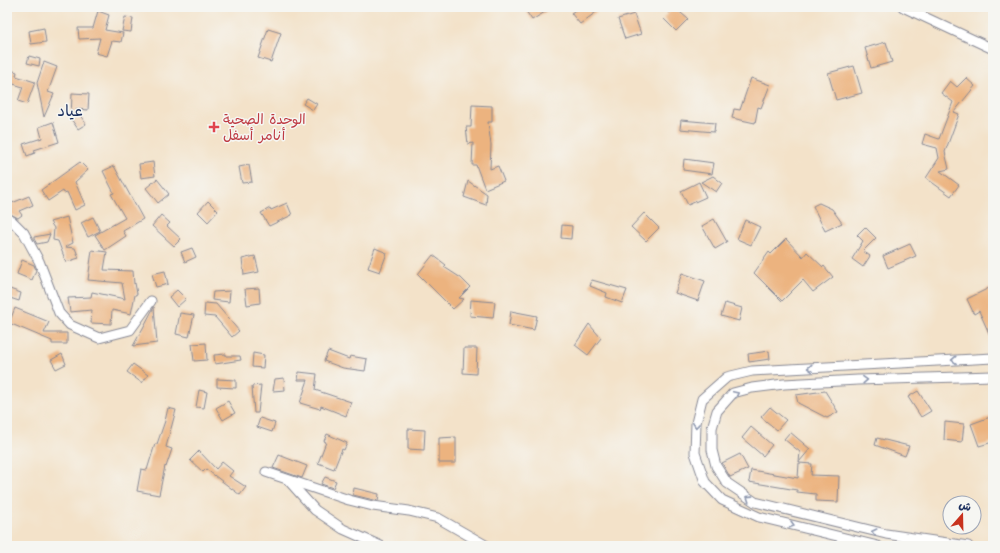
<svg xmlns="http://www.w3.org/2000/svg" width="1000" height="553" font-family="'Architects Daughter','Playpen Sans Arabic',sans-serif">
  <rect width="100%" height="100%" fill="#f6f6f2"/>
  <filter id="ink" filterUnits="userSpaceOnUse"><feTurbulence type="fractalNoise" baseFrequency=".025" numOctaves="2"/><feDisplacementMap in="SourceGraphic" scale="8" xChannelSelector="R" yChannelSelector="G"/><feConvolveMatrix kernelMatrix="1 2 1 2 8 2 1 2 1" color-interpolation-filters="sRGB"/></filter>
  <filter id="wash" filterUnits="userSpaceOnUse"><feTurbulence type="fractalNoise" baseFrequency=".012" numOctaves="4" result="noise"/><feDisplacementMap in="SourceGraphic" scale="16" xChannelSelector="R" yChannelSelector="G"/><feGaussianBlur stdDeviation="0.9" result="paint"/><feColorMatrix in="noise" values="0 0 0 0 0 0 0 0 0 0 0 0 0 0 0 0 0 1.4 0 .05"/><feComposite in="paint" operator="in"/></filter>
  <g filter="url(#wash)">
    <rect width="100%" height="100%" fill="#f3e2c9"/>
    <g id="blocks">
      <g fill="#ecb37f">
        <path d="M533 7H553L532 20 526 11Z"/>
        <path d="M580 7H603L580 24 571 13Z"/>
        <path d="M674 7 688 19 676 31 663 18Z"/>
        <path d="M98 11 109 15 105 30 123 33 121 42 112 41 107 56 96 53 100 38 79 39 78 28H93Z"/>
        <path d="M634 14 641 34 625 39 618 19Z"/>
        <path d="M125 17 133 18 131 32 122 31Z"/>
        <path d="M44 28 46 42 31 44 29 31Z"/>
        <path d="M268 29 281 33 271 62 258 58Z"/>
        <path d="M886 42 892 62 871 68 865 48Z"/>
        <path d="M29 56 40 59 39 66 27 63Z"/>
        <path d="M44 62 57 67 48 92 54 94 44 117 37 83Z"/>
        <path d="M854 66 862 93 836 100 828 73Z"/>
        <path d="M7 69 17 72 16 76 35 82 27 104 18 101 23 87 7 82Z"/>
        <path d="M751 78 770 85 761 108 758 107 755 123 732 118 734 109 740 110Z"/>
        <path d="M966 78 975 86 954 112 959 114 945 152 949 169 940 171 959 185 951 196 926 178 939 158 937 148 922 144 925 134 939 139 953 102 941 93 950 81 957 87Z"/>
        <path d="M72 93 89 94 88 110 76 109 86 124 78 129 71 119Z"/>
        <path d="M307 98 317 104 313 110 303 104Z"/>
        <path d="M472 105 492 106V122H488L491 145 490 169 498 166 504 181 485 189 476 165H472L473 143 468 144 466 127H471Z"/>
        <path d="M681 120 715 123 714 132 680 129Z"/>
        <path d="M53 122 59 142 34 150 35 153 27 156 23 144 42 138 39 127Z"/>
        <path d="M684 159 714 163 712 174 683 170Z"/>
        <path d="M80 162 88 170 75 182 85 205 75 210 67 192 64 193 63 191 48 201 41 190Z"/>
        <path d="M153 162 155 176 141 178 139 164Z"/>
        <path d="M249 165 252 182 242 183 239 167Z"/>
        <path d="M114 166 143 219 123 231 126 236 105 250 95 235 125 218 111 194 114 193 103 171Z"/>
        <path d="M713 176 722 183 716 192 701 182Z"/>
        <path d="M157 179 169 194 158 203 146 188Z"/>
        <path d="M468 181 487 194 486 205 464 197Z"/>
        <path d="M699 182 706 197 688 205 681 191Z"/>
        <path d="M29 196 33 205 19 211 22 215 18 218 7 212V207L12 203Z"/>
        <path d="M208 201 218 211 208 222 198 212Z"/>
        <path d="M287 203 292 215 269 226 261 213 270 208 271 210Z"/>
        <path d="M819 203 832 209 842 223 825 231 813 206Z"/>
        <path d="M644 213 659 228 646 241 631 227Z"/>
        <path d="M161 215 170 223 167 226 181 239 174 246 152 226Z"/>
        <path d="M67 217 73 243 65 247 75 248 79 258 66 262 58 241 53 240 54 228 50 222Z"/>
        <path d="M93 217 100 231 88 237 81 223Z"/>
        <path d="M714 219 727 242 715 249 702 226Z"/>
        <path d="M745 220 760 227 751 245 737 239Z"/>
        <path d="M562 225 572 226 571 239 561 238Z"/>
        <path d="M865 227 876 238 863 251 870 256 863 267 852 259 863 241 857 235Z"/>
        <path d="M50 234 47 242 37 244 34 239V237Z"/>
        <path d="M786 239 803 257 807 252 823 267 824 266 833 277 813 292 803 280 782 301 754 273 769 252 771 254Z"/>
        <path d="M910 244 916 256 888 268 883 256Z"/>
        <path d="M192 248 196 257 185 262 181 252Z"/>
        <path d="M375 248 387 253 380 272 368 268Z"/>
        <path d="M92 250 107 252 104 270 133 271 134 284 135 283 137 294 135 295 131 314 112 310 111 324 91 323 92 310 70 312 68 298 91 297 92 292 125 299 122 283 88 280Z"/>
        <path d="M433 255 446 265 444 267 461 278 470 287 459 298 464 299 453 309 418 274Z"/>
        <path d="M255 256 259 272 244 275 242 259Z"/>
        <path d="M22 260 34 265 36 270 32 280 17 274Z"/>
        <path d="M165 271 168 284 156 287 152 274Z"/>
        <path d="M682 273 705 281 698 301 675 293Z"/>
        <path d="M592 280 627 290 622 303 606 297 607 293 590 286Z"/>
        <path d="M993 286V342L979 311 974 314 967 299Z"/>
        <path d="M7 288 21 293 19 301 7 297Z"/>
        <path d="M259 288 260 303 247 305 245 289Z"/>
        <path d="M177 290 186 299 177 307 169 297Z"/>
        <path d="M230 291 229 302 212 300 213 292Z"/>
        <path d="M471 300 495 302 493 318 470 316Z"/>
        <path d="M205 303 216 304 239 331 232 337 215 317 204 316Z"/>
        <path d="M725 303 742 308 739 321 721 316Z"/>
        <path d="M154 307 157 343 133 346 143 328Z"/>
        <path d="M15 308 49 322 44 333H67V344H52V341L9 323Z"/>
        <path d="M511 311 537 316 534 330 509 325Z"/>
        <path d="M180 313 194 315 189 337 176 334Z"/>
        <path d="M589 324 601 338 588 355 575 345Z"/>
        <path d="M206 343 207 360 194 361 192 344Z"/>
        <path d="M464 348H477L476 374 463 373Z"/>
        <path d="M328 351 349 359 350 356 367 359 365 371 343 368 324 361Z"/>
        <path d="M769 351 770 359 749 362 748 354Z"/>
        <path d="M253 353 264 355 263 368 252 367Z"/>
        <path d="M62 354 66 364 56 369 51 360Z"/>
        <path d="M226 354V356H240L241 360 215 364 214 355Z"/>
        <path d="M133 364 148 375 142 383 127 372Z"/>
        <path d="M299 372 317 374 315 390 351 402 346 416 321 406 320 409 300 403 308 380H298Z"/>
        <path d="M284 378 285 390 273 391 275 379Z"/>
        <path d="M217 379 236 380V388L217 387Z"/>
        <path d="M261 385 258 413H254L252 386Z"/>
        <path d="M199 390 207 392 204 408 196 407Z"/>
        <path d="M825 391 838 412 827 418 798 403 796 395Z"/>
        <path d="M918 391 931 411 921 417 908 397Z"/>
        <path d="M228 401 235 413 223 420 216 408Z"/>
        <path d="M770 407 786 420 777 430 761 417Z"/>
        <path d="M168 408 176 410 166 447 172 449 166 467 165 466 159 495 137 491 141 469 147 470 155 444H157L165 421Z"/>
        <path d="M993 416V442L979 446 971 424Z"/>
        <path d="M260 418 275 423 272 432 257 427Z"/>
        <path d="M945 422 964 424 962 442 944 440Z"/>
        <path d="M751 427 772 445 763 456 742 438Z"/>
        <path d="M408 429 425 430 424 450 408 449Z"/>
        <path d="M790 432 810 449 799 462 800 452 784 439Z"/>
        <path d="M327 434 347 443 344 450 342 449 334 469 318 463 326 442 324 441Z"/>
        <path d="M456 437V463H439V438Z"/>
        <path d="M877 438 909 446 905 456 875 445Z"/>
        <path d="M199 451 216 469 222 462 233 471 229 476 246 487 240 495 206 469 203 472 190 460Z"/>
        <path d="M740 454 748 469 730 477 722 463Z"/>
        <path d="M279 455 307 466 302 478 273 468Z"/>
        <path d="M799 463 812 464 811 475 839 476 838 502 816 501V494L797 492V490L749 482 751 470 798 478Z"/>
        <path d="M325 477 336 481 333 488 321 484Z"/>
        <path d="M354 488 379 494 378 501 353 495Z"/>
      </g>
    </g>
  </g>
  <g filter="url(#ink)">
    <use href="#blocks" fill-opacity="0" stroke="#878894" stroke-width="1"/>
    <g fill="none" stroke-linecap="round" stroke-linejoin="round">
      <g stroke="#878894" stroke-width="11">
        <g id="minor">
          <path d="M903 7 993 49"/>
          <path d="M7 219 12 221 24 233 39 261 59 313 70 325 99 338 130 330 151 301"/>
          <path d="M266 472 349 500 373 506 409 511 438 518 487 546"/>
          <path d="M289 481 315 510 343 529 381 546"/>
          <path d="M878 546 759 517 722 500 705 482 695 453 696 423 702 399 727 377 752 371 993 358"/>
          <path d="M968 546 886 534 755 502 727 483 716 466 712 450V428L717 411 733 393 752 388 784 384 858 380 993 376"/>
        </g>
      </g>
      <use href="#minor" stroke="#fff" stroke-width="9"/>
    </g>
    <defs><path id="oneway-chevron" d="M-2-3.5L2.5 0L-2 3.5" fill="none" stroke-width="1.6" stroke-linecap="round" stroke-linejoin="round"/></defs>
    <g stroke="#8d97ae">
      <use href="#oneway-chevron" transform="translate(954 360) rotate(177)"/>
      <use href="#oneway-chevron" transform="translate(810 368) rotate(177)"/>
      <use href="#oneway-chevron" transform="translate(865 380) rotate(-2)"/>
      <use href="#oneway-chevron" transform="translate(736 394) rotate(-25)"/>
      <use href="#oneway-chevron" transform="translate(696 425) rotate(96)"/>
      <use href="#oneway-chevron" transform="translate(749 498) rotate(-147)"/>
      <use href="#oneway-chevron" transform="translate(792 525) rotate(15)"/>
      <use href="#oneway-chevron" transform="translate(874 532) rotate(-167)"/>
    </g>
  </g>
  <path fill="#e0444e" stroke="#f6f6f2" stroke-width="1.5" d="M212 121h4v4h4v4h-4v4h-4v-4h-4v-4h4z"/>
  <g text-anchor="middle" stroke-width="3" stroke-linejoin="round" paint-order="stroke">
    <g font-size="14" fill="#be3a42" stroke="#f6f6f2" text-anchor="start">
      <text x="223" y="124">الوحدة الصحية<tspan x="223" dy="16">أنامر أسفل</tspan></text>
    </g>
    <g font-size="16" fill="#1b2f5e" stroke="#f6f6f2">
      <text x="70" y="116">عياد</text>
    </g>
  </g>
  <rect width="1000" height="553" fill="none" stroke="#f6f6f2" stroke-width="24"/>
  <g transform="translate(962 515) rotate(20)"><circle r="19" fill="#f6f6f2" stroke="#9ea6b7"/>
  <path d="M0-3L7 15L0 10L-7 15Z" fill="#c8321e"/>
  <text y="-6" font-size="11" font-weight="bold" text-anchor="middle" fill="#1b2f5e">ش</text>
  </g>
</svg>
